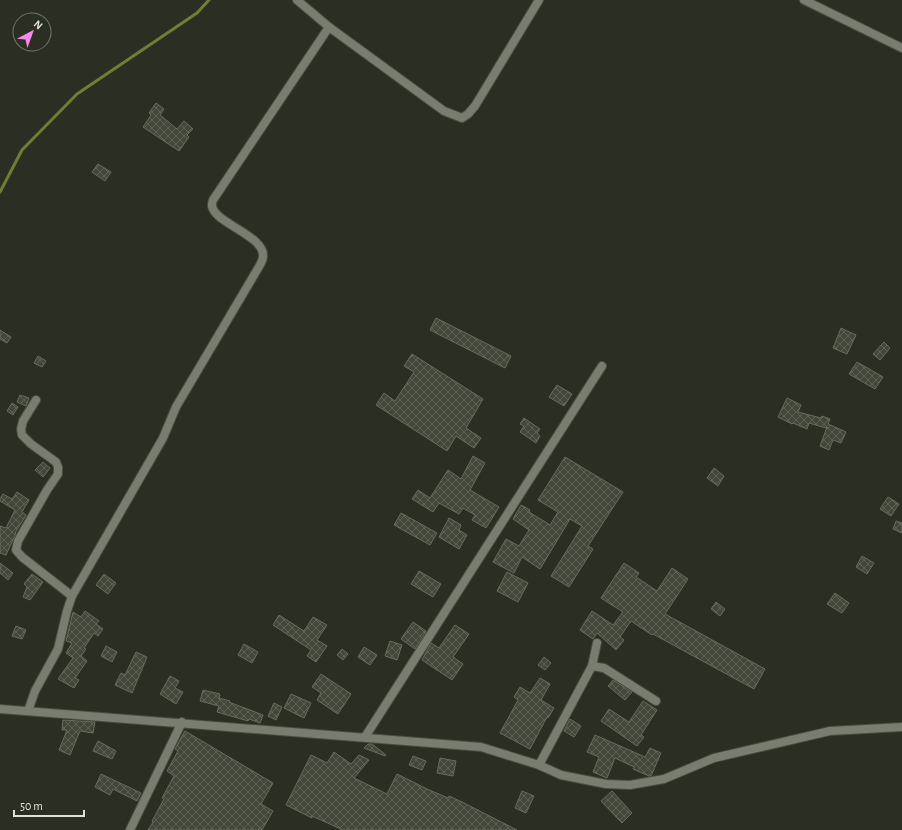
<svg xmlns="http://www.w3.org/2000/svg" width="902" height="830" font-family="'Alegreya Sans',sans-serif">
  <defs>
    <pattern id="building-cross-hatch" width="8" height="8" patternUnits="userSpaceOnUse"><rect width="8" height="8" fill="#43473a"/><path d="M0 0l8 8M0 8l8-8" fill="none" stroke="#5e6156"/></pattern>
  </defs>
  <rect width="100%" height="100%" fill="#2b2e22"/>
  <g fill="none" stroke-linecap="round" stroke-linejoin="round">
    <path stroke="#6e7f34" stroke-width="3" d="M0 192 22 150 77 94 197 13 209 0"/>
  </g>
  <g fill="url(#building-cross-hatch)" stroke="#686c5e">
    <path d="M156 103 164 109 160 115 177 129 184 121 193 129 187 135 189 137 179 151 143 127 151 115 149 113Z"/>
    <path d="M98 164 111 172 105 181 92 172Z"/>
    <path d="M436 318 511 356 505 368 430 330Z"/>
    <path d="M841 328 856 335 847 354 833 348Z"/>
    <path d="M0 330 11 337 7 343 0 339Z"/>
    <path d="M884 342 890 348 880 360 873 354Z"/>
    <path d="M412 354 483 399 466 428 481 438 474 448 456 436 447 451 376 405 384 393 395 401 414 372 404 366Z"/>
    <path d="M38 356 46 361 42 367 34 363Z"/>
    <path d="M857 362 883 377 875 389 849 374Z"/>
    <path d="M557 385 572 394 564 406 549 397Z"/>
    <path d="M20 395 29 398 26 406 17 402Z"/>
    <path d="M787 398 801 405 798 412 821 418 822 416 830 419 828 424 846 432 841 443 833 440 829 450 820 446 827 427 826 428 809 423 807 429 793 423 792 424 778 417Z"/>
    <path d="M12 403 18 407 13 415 7 411Z"/>
    <path d="M524 418 540 429 537 433 540 436 536 443 520 432 524 426 520 424Z"/>
    <path d="M473 456 485 463 470 490 499 507 486 528 472 520 475 515 463 508 459 514 439 503 433 512 412 499 418 490 430 498 448 470 461 479Z"/>
    <path d="M565 457 623 492 588 546 593 549 569 587 551 576 582 526 570 519 540 569 522 557 514 573 493 562 506 539 519 546 529 530 513 519 521 505 530 510 529 512 550 525 558 512 538 500Z"/>
    <path d="M43 462 50 468 43 477 35 470Z"/>
    <path d="M714 468 724 476 718 486 707 478Z"/>
    <path d="M17 492 29 500 22 512 26 515 15 533H16L6 555 0 553V526L6 528 15 510 0 501V499L3 494 12 499Z"/>
    <path d="M888 497 899 504 891 516 880 509Z"/>
    <path d="M401 513 437 533 430 545 394 525Z"/>
    <path d="M449 518 461 525 459 530 467 535 459 549 439 537Z"/>
    <path d="M896 521 902 523V533L893 529Z"/>
    <path d="M862 556 874 563 867 574 856 567Z"/>
    <path d="M0 563 13 573 8 580 0 573Z"/>
    <path d="M624 563 639 573 636 577 657 591 672 568 688 579 665 614 765 669 754 689 653 634 652 635 631 621 620 637 624 640 616 650 597 633 593 639 580 630 592 611 613 625 623 612 601 598Z"/>
    <path d="M419 571 441 584 433 597 411 584Z"/>
    <path d="M507 572 528 583 518 602 497 591Z"/>
    <path d="M32 574 43 582 30 600 23 597 27 587 24 584Z"/>
    <path d="M104 574 116 583 108 594 96 585Z"/>
    <path d="M835 593 849 603 842 613 827 604Z"/>
    <path d="M716 602 725 609 720 616 711 609Z"/>
    <path d="M85 611 99 621 96 624 103 629 98 636 94 633 84 648 86 649 81 656 87 661 75 678 79 680 74 688 58 679 73 658 66 653 72 643 66 641 73 612 81 617Z"/>
    <path d="M279 615 304 631 313 617 327 625 317 640 327 646 316 662 307 656 311 650 273 625Z"/>
    <path d="M413 622 426 631 415 649 401 639Z"/>
    <path d="M455 625 469 634 453 657 463 664 452 680 422 660 431 643 439 648Z"/>
    <path d="M16 626 26 630 22 639 12 636Z"/>
    <path d="M390 641 402 645 397 660 385 656Z"/>
    <path d="M244 644 258 652 252 663 238 655Z"/>
    <path d="M106 646 117 652 112 662 101 656Z"/>
    <path d="M364 647 377 655 370 665 358 657Z"/>
    <path d="M342 649 348 654 343 660 337 655Z"/>
    <path d="M136 652 147 657 132 693 115 685 121 673 125 675Z"/>
    <path d="M544 657 551 663 545 670 538 665Z"/>
    <path d="M321 674 351 694 338 714 317 700 321 693 312 687Z"/>
    <path d="M170 676 179 681 175 688 183 692 176 704 160 694Z"/>
    <path d="M540 678 550 684 541 700 554 708 548 718 547 717 530 749 500 733 518 700 514 697 520 687 530 693Z"/>
    <path d="M613 680 632 692 625 700 608 686Z"/>
    <path d="M203 690 220 694 219 698 230 701 229 702 263 715 260 723 249 719 248 721 217 712 219 706 200 701Z"/>
    <path d="M291 694 311 703 304 718 284 708Z"/>
    <path d="M643 701 657 710 641 735 644 737 637 746 601 721 609 709 629 722Z"/>
    <path d="M274 703 282 707 276 720 268 716Z"/>
    <path d="M570 719 581 726 574 737 564 731Z"/>
    <path d="M63 720 95 722 93 733 80 731 70 755 59 750 67 730H62Z"/>
    <path d="M185 731 273 783 261 804 273 811 262 830H148L153 822 152 821 164 799 162 798 174 776 167 771 178 751 175 749Z"/>
    <path d="M595 735 645 757 650 748 661 753 651 776H649L633 769 634 767 615 758 607 778 593 772 599 757 587 752Z"/>
    <path d="M98 741 116 751 112 759 93 751Z"/>
    <path d="M368 744H372L386 755 385 756 364 748Z"/>
    <path d="M334 752 351 764 359 755 369 760 354 778 387 794 397 774 427 789 448 798 449 796 464 803 517 830H343L312 816V818L286 805 311 755 327 763Z"/>
    <path d="M413 756 426 761 422 770 409 765Z"/>
    <path d="M440 758 456 761 453 776 437 773Z"/>
    <path d="M101 774 141 793 137 801 113 789 110 795 95 787Z"/>
    <path d="M522 791 534 796 526 813 515 808Z"/>
    <path d="M612 791 632 813 622 823 601 801Z"/>
  </g>
  <g fill="none" stroke-linecap="round" stroke-linejoin="round">
    <g stroke="#494c41" stroke-width="10">
      <g id="minor">
        <path d="M297 0 329 27 444 111 462 118 468 114 475 106 539 0"/>
        <path d="M804 0 902 48"/>
        <path d="M36 400 23 421 21 429 22 435 31 444 56 462 58 467V474L47 490 18 541 16 550 22 557 72 596"/>
        <path d="M592 666 604 668 656 701"/>
        <path d="M0 709 481 747 539 765 561 775 606 784 630 785 664 779 714 758 830 731 902 727"/>
        <path d="M28 711 35 691 58 649 67 611 72 596 163 438 176 407 260 265C261 263 263 259 263 257 266 236 214 223 212 206 212 204 212 202 213 200L329 27"/>
        <path d="M365 737 602 366"/>
        <path d="M539 765 592 666 597 643"/>
        <path d="M130 830 182 722"/>
      </g>
    </g>
    <use href="#minor" stroke="#797d6f" stroke-width="8"/>
  </g>
  <g transform="translate(32 32) rotate(41)"><circle r="19" fill="#2b2e22" stroke="#73766c"/>
  <path d="M0-3L7 15L0 10L-7 15Z" fill="#f688ed"/>
  <text y="-6" font-size="11" font-weight="bold" text-anchor="middle" fill="#e0e3db">N</text>
  </g>
  <path d="M14 810v6h70v-6" fill="none" stroke="#e0e3db" stroke-width="2"/>
  <text x="20" y="810" font-size="12" fill="#e0e3db" stroke="#2b2e22" stroke-width="3" paint-order="stroke">50 m</text>
</svg>
